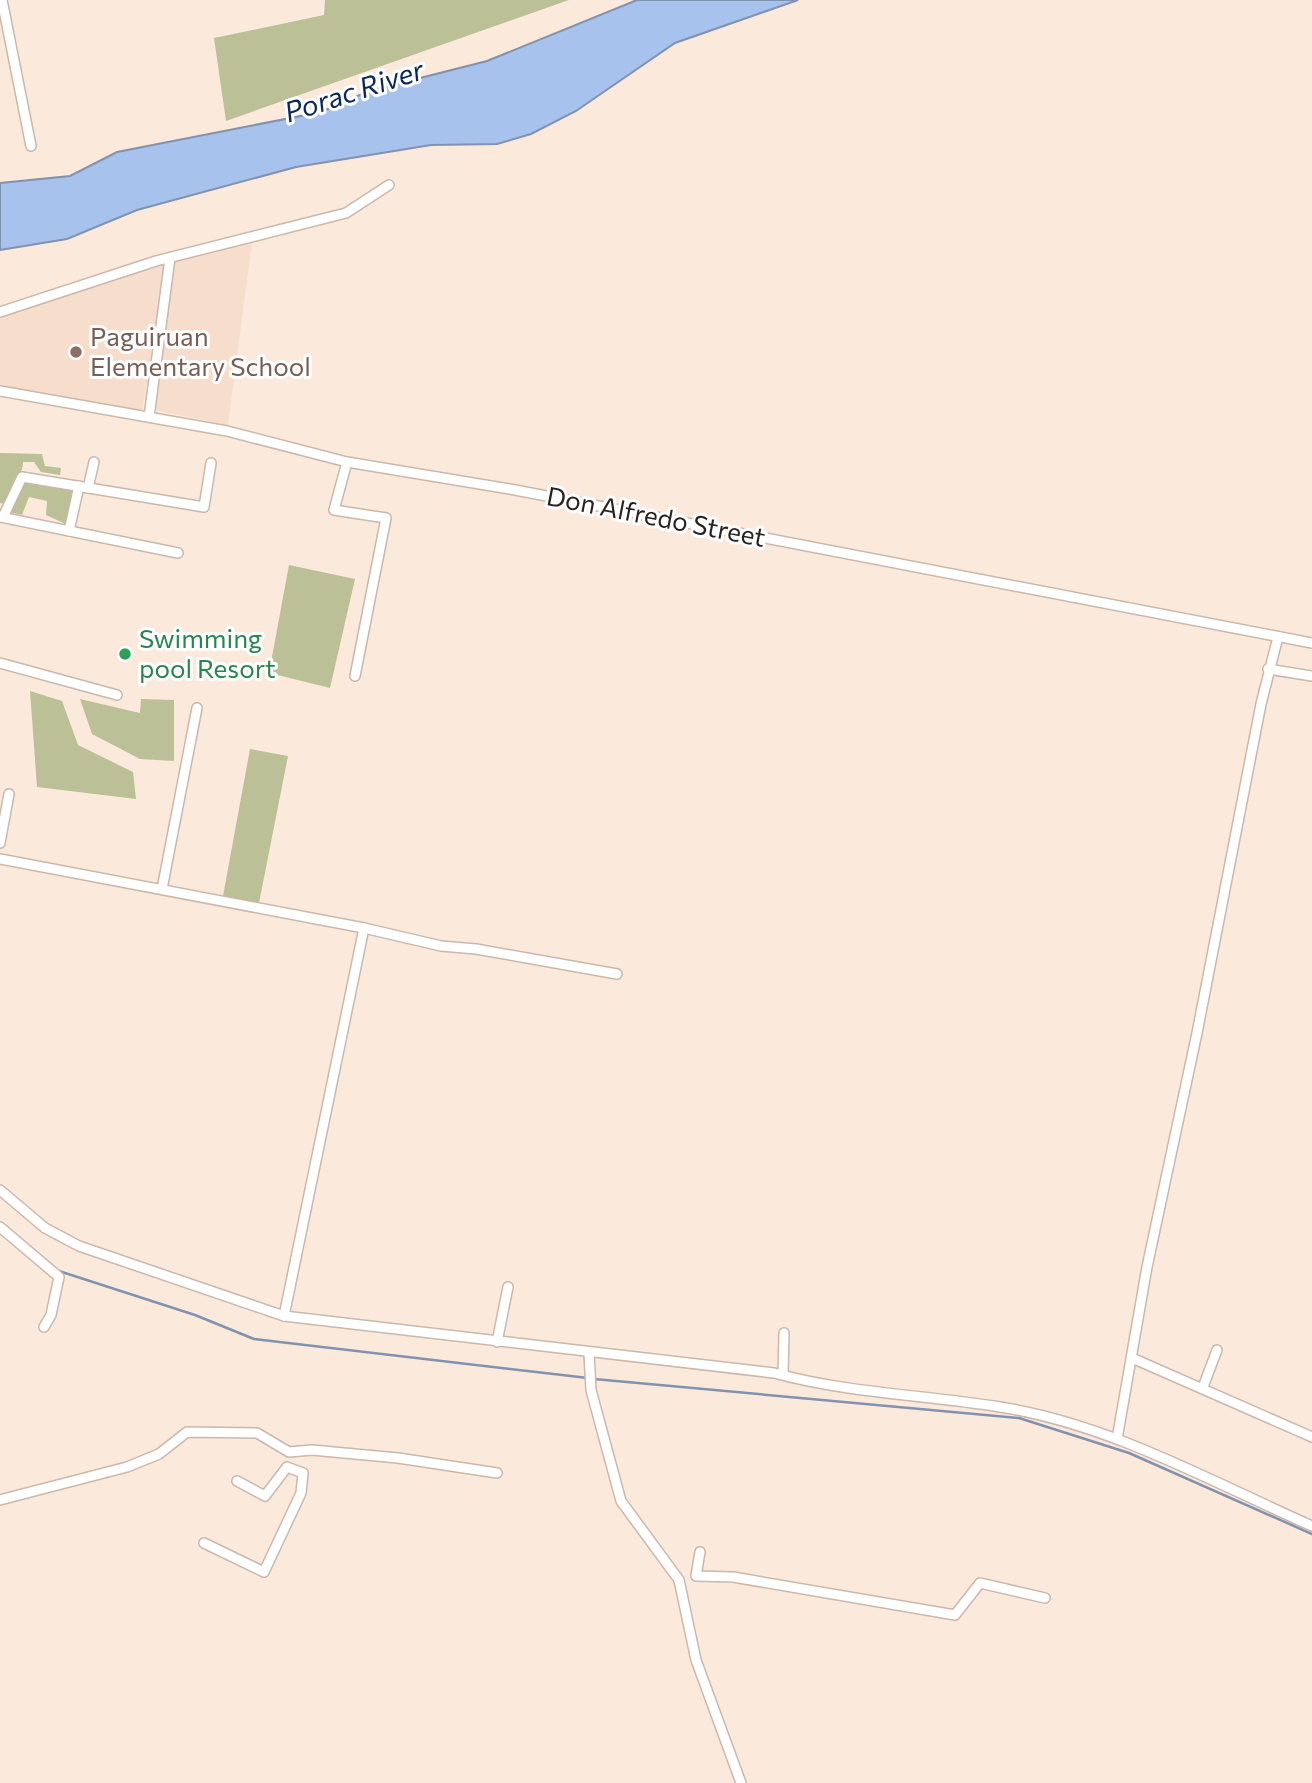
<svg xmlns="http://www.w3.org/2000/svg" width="1312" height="1783" font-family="Commissioner,sans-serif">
  <rect width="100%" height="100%" fill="#fbe9dc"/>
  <g fill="#f6ddcc">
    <path d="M252 242 228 425 149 409 173 261Z"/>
    <path d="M166 263 142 411 0 386V319L10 313Z"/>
  </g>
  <g fill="#bcc096">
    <path d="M325 0H569L226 121 214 38 324 15Z"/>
    <path d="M0 453 42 454 45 466 61 468 60 475 41 472 34 462H23C23 477 8 489 4 504L0 503Z"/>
    <path d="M25 480 74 490 68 525 46 515 47 501 29 497 22 515 9 512Z"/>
    <path d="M289 565 355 579 330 688 269 673Z"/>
    <path d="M30 691 62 701 78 745 133 772 136 799 37 787Z"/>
    <path d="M80 699 140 713 141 699 174 700V761L140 759 92 734Z"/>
    <path d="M250 749 288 756 259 903 223 896Z"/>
  </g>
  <path fill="#a7c2ec" stroke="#8192ae" stroke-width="2" d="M637 0H798L675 43 576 111 531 134 497 144 431 145 296 167 137 210 67 239 0 250V183L70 176 117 152 321 112 369 91 487 61Z"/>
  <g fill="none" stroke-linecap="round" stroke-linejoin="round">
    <g stroke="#8192ae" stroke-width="2.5">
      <path d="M59 1271 195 1315 254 1339 588 1378"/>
      <path d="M594 1379 1019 1418 1129 1453 1312 1534"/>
    </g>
    <g stroke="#c9b8ac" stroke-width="12">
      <g id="minor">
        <path d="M2 0 31 146"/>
        <path d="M0 312 156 261 346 213 389 185"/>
        <path d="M0 391 227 431 347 462 510 489 1312 643"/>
        <path d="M149 417 170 258"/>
        <path d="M347 462 334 510 386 518 355 676"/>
        <path d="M88 488 94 462"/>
        <path d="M0 517 178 553"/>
        <path d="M3 517 22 477 204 507 211 463"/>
        <path d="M69 531 79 486"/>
        <path d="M0 663 117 695"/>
        <path d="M1268 669 1312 676"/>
        <path d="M0 843 9 794"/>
        <path d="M0 859 364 928 441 946 476 949 617 974"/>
        <path d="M162 889 197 708"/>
        <path d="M0 1190 45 1228 79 1246 284 1316 774 1373C847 1393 926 1395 1000 1407 1110 1424 1212 1482 1312 1526"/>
        <path d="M0 1227 59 1277 51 1315 44 1327"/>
        <path d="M284 1316 364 928"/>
        <path d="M497 1342 508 1287"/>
        <path d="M589 1353 591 1390 621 1501 679 1580 696 1660 741 1783"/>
        <path d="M1132 1358 1312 1437"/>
        <path d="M783 1375 784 1333"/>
        <path d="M1203 1387 1217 1350"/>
        <path d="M1117 1439 1147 1267 1197 1033 1261 704 1278 637"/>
        <path d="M0 1500 127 1467 159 1454 187 1432 257 1433 289 1452 312 1450 398 1458 497 1473"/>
        <path d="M204 1543 264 1572 301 1493 303 1473 287 1467 265 1496 237 1481"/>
        <path d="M700 1552 696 1576 733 1577 955 1615 980 1583 1045 1598"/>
      </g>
    </g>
    <use href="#minor" stroke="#fff" stroke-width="9"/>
  </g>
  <circle fill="#8d6e63" stroke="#fff" stroke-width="2.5" cx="76" cy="352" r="7"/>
  <circle fill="#2e9e5b" stroke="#fff" stroke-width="2.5" cx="125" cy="654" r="7"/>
  <g text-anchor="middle" stroke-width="6" stroke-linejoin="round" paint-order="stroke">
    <g font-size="26" fill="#785e54" stroke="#fff" text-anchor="start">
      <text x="90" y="346">Paguiruan<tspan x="90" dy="30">Elementary School</tspan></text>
    </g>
    <g font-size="26" fill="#29231f" stroke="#fff">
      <text transform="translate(656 517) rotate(11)" y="9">Don Alfredo Street</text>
    </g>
    <g font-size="26" fill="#27864d" stroke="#fff" text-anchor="start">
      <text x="139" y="648">Swimming<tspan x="139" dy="30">pool Resort</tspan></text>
    </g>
    <g font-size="28" font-style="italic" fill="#09285a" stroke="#fff">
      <text transform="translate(354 91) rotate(-18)" y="10">Porac River</text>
    </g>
  </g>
</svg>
